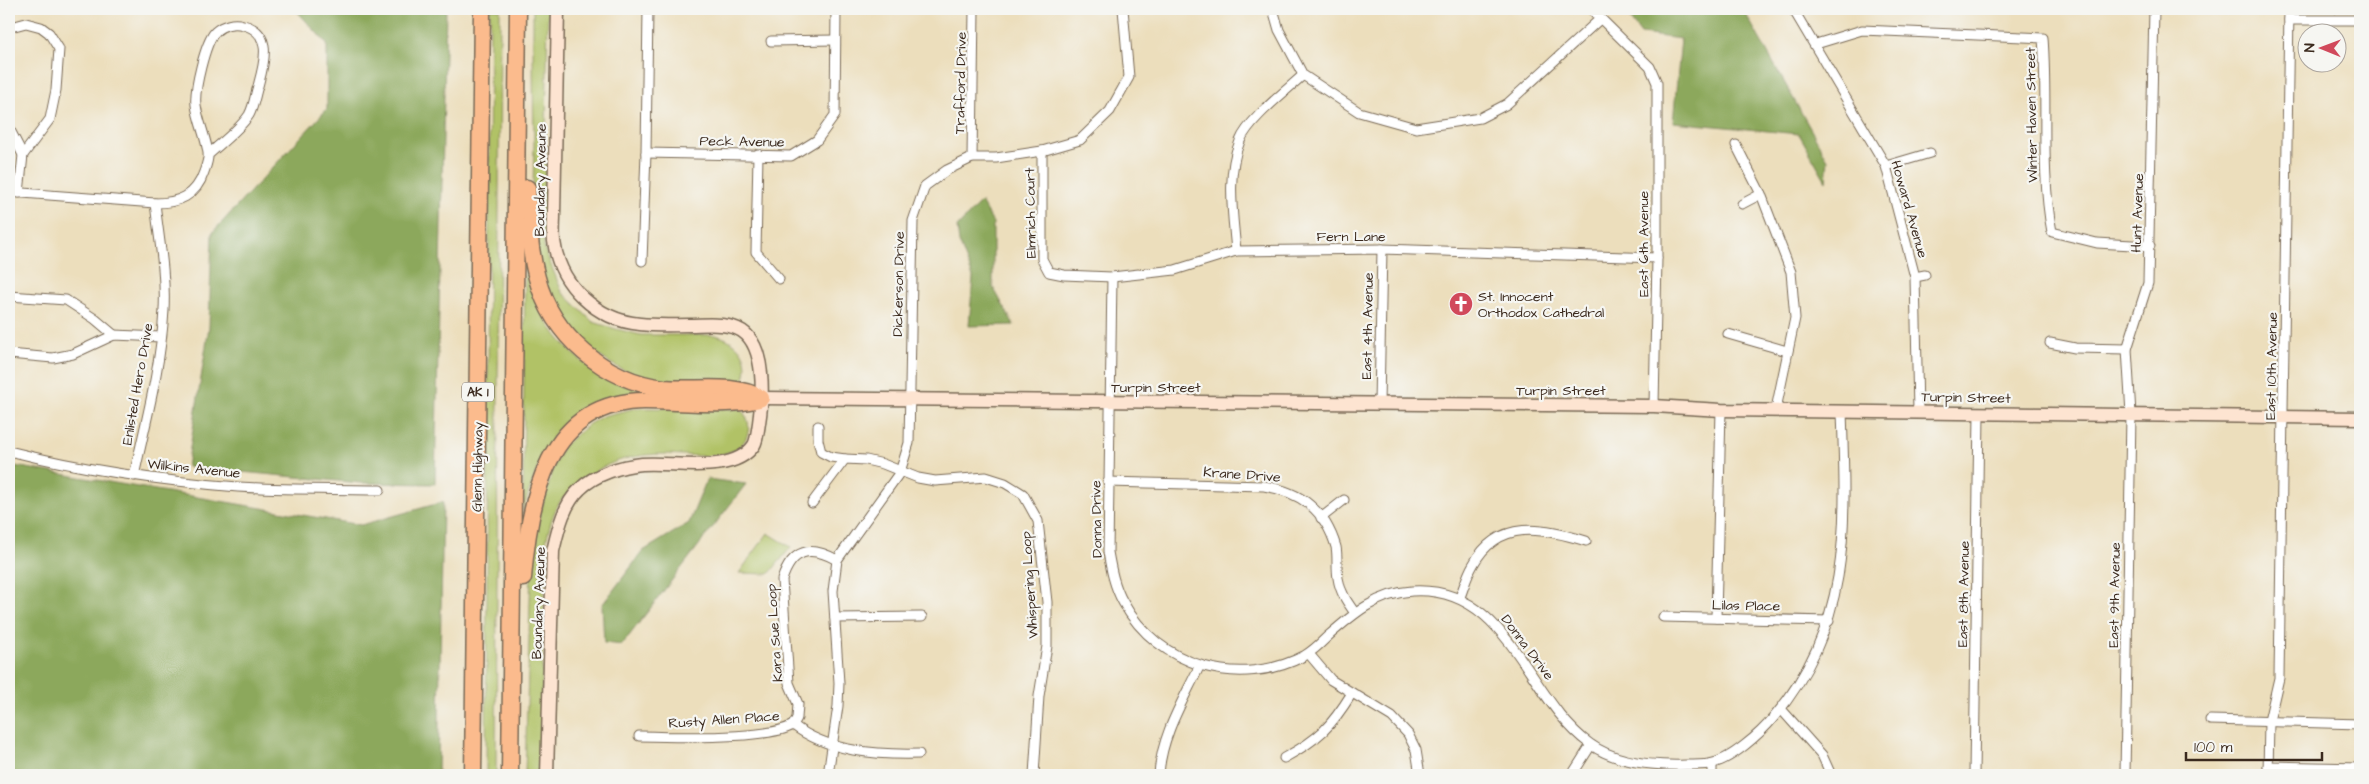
<svg xmlns="http://www.w3.org/2000/svg" width="2369" height="784" font-family="'Architects Daughter',sans-serif">
  <rect width="100%" height="100%" fill="#f6f6f2"/>
  <filter id="ink" filterUnits="userSpaceOnUse"><feTurbulence type="fractalNoise" baseFrequency=".02" numOctaves="2"/><feDisplacementMap in="SourceGraphic" scale="10" xChannelSelector="R" yChannelSelector="G"/><feConvolveMatrix kernelMatrix="1 2 1 2 8 2 1 2 1" color-interpolation-filters="sRGB"/></filter>
  <filter id="wash" filterUnits="userSpaceOnUse"><feTurbulence type="fractalNoise" baseFrequency=".0096" numOctaves="4" result="noise"/><feDisplacementMap in="SourceGraphic" scale="20" xChannelSelector="R" yChannelSelector="G"/><feGaussianBlur stdDeviation="1.12" result="paint"/><feColorMatrix in="noise" values="0 0 0 0 0 0 0 0 0 0 0 0 0 0 0 0 0 1.4 0 .05"/><feComposite in="paint" operator="in"/></filter>
  <g filter="url(#wash)">
    <rect width="100%" height="100%" fill="#ecdebc"/>
    <g fill="#b1c266" stroke="#767642">
      <path d="M490 9H500L496 775H486Z"/>
      <path d="M533 9H548L544 248 562 292 593 322 616 329 641 335H715C739 341 752 357 743 382L735 385C698 382 654 385 619 368 565 340 536 280 533 221 532 195 534 168 534 141 533 97 533 53 533 9Z"/>
      <path d="M525 262C529 275 531 290 537 302 552 339 589 375 627 386 640 390 654 392 668 394 649 396 629 396 610 399 554 409 537 464 523 511Z"/>
      <path d="M636 408 740 409C754 421 750 442 734 450 712 460 685 454 662 454 627 455 598 464 573 489 567 494 559 501 556 509 550 522 547 536 545 549L540 775H525L531 566 538 521 555 463 564 445 589 424 603 416Z"/>
      <path d="M768 533 791 547 769 574 739 573Z"/>
    </g>
    <g fill="#8ca85b" stroke="#64693c">
      <path d="M295 9H446L435 484 360 483 187 467 209 327 212 233 327 109V44Z"/>
      <path d="M1622 9H1743L1828 160 1826 181 1799 134 1673 122 1681 39 1641 34Z"/>
      <path d="M981 202 993 223V287L1014 325 969 326 973 277 959 242 957 227Z"/>
      <path d="M9 465 361 525 443 502 438 775H9Z"/>
      <path d="M707 479 746 484 622 645 604 643 602 605 643 551 689 523Z"/>
    </g>
  </g>
  <g filter="url(#ink)">
    <g fill="none" stroke-linecap="round" stroke-linejoin="round">
      <g stroke="#796955" stroke-width="11">
        <g id="street">
          <path d="M1273 9 1279 30 1303 75 1359 112 1416 128 1480 118 1507 104 1600 19"/>
          <path d="M1591 9 1650 67 1657 83V258L1654 406"/>
          <path d="M1793 9 1886 166 1915 277 1918 411"/>
          <path d="M2289 20H2360"/>
          <path d="M9 30 11 27 26 23 41 27 49 33 59 49 56 90 50 119 23 155 19 193"/>
          <path d="M771 41 835 40"/>
          <path d="M1816 44 1862 30 2043 38C2048 103 2040 169 2052 232L2097 243 2150 246"/>
          <path d="M9 128 23 155"/>
          <path d="M1736 145 1761 194 1791 272 1795 318 1776 409"/>
          <path d="M1042 151V259L1049 272 1064 275 1112 277 1175 270 1236 251 1382 249 1657 258"/>
          <path d="M646 153 791 156 817 140 835 115 836 9"/>
          <path d="M758 154 756 252 779 279"/>
          <path d="M972 158 974 9"/>
          <path d="M1886 166 1930 153"/>
          <path d="M9 192 155 203C179 203 196 196 204 172 206 166 209 159 208 153 206 137 198 121 196 105 194 90 205 43 215 32 222 25 234 22 243 25 274 32 264 64 258 86 255 95 254 106 249 115 239 130 221 143 208 155"/>
          <path d="M1742 204 1761 194"/>
          <path d="M1236 251C1233 215 1226 175 1240 141 1248 120 1286 91 1303 75"/>
          <path d="M642 261 646 153 648 9"/>
          <path d="M1112 277 1108 552C1111 569 1114 586 1123 602 1158 667 1240 689 1304 656 1313 651 1320 644 1327 637 1352 615 1377 593 1412 591 1509 585 1526 698 1590 744 1616 763 1655 766 1686 765 1693 765 1702 765 1709 764 1730 761 1761 733 1774 717 1852 624 1846 525 1842 412"/>
          <path d="M1915 277 1925 275"/>
          <path d="M9 296 66 300 95 319 114 335"/>
          <path d="M1728 334 1787 351"/>
          <path d="M2050 343 2075 348 2127 349"/>
          <path d="M9 354 53 358 73 354 114 335 161 337"/>
          <path d="M1379 404 1382 249"/>
          <path d="M818 426V440L821 452 831 457 845 459"/>
          <path d="M9 451C84 470 161 481 238 487 285 490 333 489 380 490"/>
          <path d="M134 476C146 421 161 366 164 310 166 274 159 239 155 203"/>
          <path d="M1108 482 1264 486C1301 492 1325 510 1336 547 1338 557 1336 568 1338 578 1340 592 1347 602 1355 613"/>
          <path d="M812 503 845 459 866 460 883 464 918 478 935 481 986 477 1005 483 1023 494 1038 521 1047 602V646L1039 696 1034 775"/>
          <path d="M1321 518 1344 500"/>
          <path d="M1460 597C1464 587 1467 575 1473 565 1498 518 1544 528 1586 541"/>
          <path d="M1663 617 1829 621"/>
          <path d="M835 618 922 617"/>
          <path d="M1716 618 1721 410"/>
          <path d="M1309 654 1331 680 1392 717 1408 734 1416 750 1420 775"/>
          <path d="M1781 709 1822 755 1831 775"/>
          <path d="M2210 720 2360 724"/>
          <path d="M793 725 797 718 798 704 789 683 782 580C792 549 810 545 837 560"/>
          <path d="M639 736C672 737 769 740 793 725 828 752 877 755 919 754"/>
          <path d="M1284 758C1319 739 1331 727 1352 693"/>
          <path d="M2268 766 2360 768"/>
          <path d="M828 775 838 706 839 683 833 591 837 560 900 472 909 443 913 221 925 186 947 170 972 158H996L1042 151 1080 140 1110 111 1129 77 1123 9"/>
          <path d="M1159 775C1161 736 1183 701 1199 667"/>
          <path d="M1572 775 1591 745"/>
          <path d="M1712 775V764"/>
          <path d="M1974 775 1979 413"/>
          <path d="M2125 775 2131 414 2127 349 2148 283 2154 9"/>
          <path d="M2268 775 2269 721 2279 678 2289 9"/>
        </g>
      </g>
      <g stroke="#796955" stroke-width="15">
        <g id="secondary">
          <path d="M761 398 1654 406 1721 410 2360 418"/>
          <path d="M547 775 553 551C558 530 563 505 580 489 595 474 621 466 642 464 673 461 733 476 754 445 757 440 758 429 759 423 763 397 766 347 742 331 728 322 705 325 690 325 673 325 656 326 640 324 597 320 559 285 554 241 553 233 554 224 554 215L558 9"/>
        </g>
      </g>
      <g stroke="#796955" stroke-width="19">
        <g id="highway">
          <path d="M527 188C528 217 529 249 537 278 552 336 605 381 664 388 696 391 732 382 761 398"/>
          <path d="M523 578C529 500 547 401 645 401 676 401 730 407 759 399"/>
          <path d="M473 775 482 9"/>
          <path d="M510 775 518 9"/>
        </g>
      </g>
      <use href="#street" stroke="#fff" stroke-width="9"/>
      <use href="#secondary" stroke="#fde4d1" stroke-width="12"/>
      <use href="#highway" stroke="#fbbb8d" stroke-width="16"/>
    </g>
  </g>
  <defs>
    <g id="church-disc" transform="scale(1.25)"><circle r="9.5" fill="#d1495b" stroke="#f6f6f2"/><path d="M-1.2-6h2.4v3.5h3.3v2.4h-3.3V6h-2.4V-.1h-3.3v-2.4h3.3Z" fill="#fff"/></g>
  </defs>
  <g fill-rule="evenodd">
    <use href="#church-disc" x="1461" y="304"/>
  </g>
  <g text-anchor="middle" stroke-width="4.5" stroke-linejoin="round" paint-order="stroke">
    <rect fill="#f6f6f2" stroke="#73675e" stroke-width="1" x="462" y="382.5" width="32" height="19" rx="4"/>
    <g font-size="12" font-weight="bold" fill="#3b2a1e">
      <text x="478" y="396">AK 1</text>
    </g>
    <g font-size="14" fill="#3b2a1e" stroke="#f6f6f2">
      <text transform="translate(960 83) rotate(-89)" y="5">Trafford Drive</text>
      <text transform="translate(2031 115) rotate(-91)" y="5">Winter Haven Street</text>
      <text transform="translate(742 141) rotate(1)" y="5">Peck Avenue</text>
      <text transform="translate(540 180) rotate(-89)" y="5">Boundary Aveune</text>
      <text transform="translate(1910 209) rotate(74)" y="5">Howard Avenue</text>
      <text transform="translate(1030 213) rotate(-91)" y="5">Elmrich Court</text>
      <text transform="translate(2137 213) rotate(-88)" y="5">Hunt Avenue</text>
      <text x="1351" y="241">Fern Lane</text>
      <text transform="translate(1643 244) rotate(-90)" y="5">East 6th Avenue</text>
      <text transform="translate(898 284) rotate(-89)" y="5">Dickerson Drive</text>
      <text transform="translate(1367 326) rotate(-89)" y="5">East 4th Avenue</text>
      <text transform="translate(2271 366) rotate(-89)" y="5">East 10th Avenue</text>
      <text transform="translate(137 384) rotate(-80)" y="5">Enlisted Hero Drive</text>
      <text x="1156" y="392">Turpin Street</text>
      <text x="1561" y="395">Turpin Street</text>
      <text transform="translate(1966 397) rotate(1)" y="5">Turpin Street</text>
      <text transform="translate(477 467) rotate(-89)" y="5">Glenn Highway</text>
      <text transform="translate(194 468) rotate(6)" y="5">Wilkins Avenue</text>
      <text transform="translate(1242 474) rotate(4)" y="5">Krane Drive</text>
      <text transform="translate(1096 519) rotate(-91)" y="5">Donna Drive</text>
      <text transform="translate(1029 585) rotate(-94)" y="5">Whispering Loop</text>
      <text transform="translate(1963 594) rotate(-89)" y="5">East 8th Avenue</text>
      <text transform="translate(2114 595) rotate(-89)" y="5">East 9th Avenue</text>
      <text transform="translate(538 603) rotate(-88)" y="5">Boundary Aveune</text>
      <text transform="translate(1746 605) rotate(1)" y="5">Lilas Place</text>
      <text transform="translate(774 633) rotate(-94)" y="5">Kara Sue Loop</text>
      <text transform="translate(1528 647) rotate(53)" y="5">Donna Drive</text>
      <text transform="translate(724 719) rotate(-4)" y="5">Rusty Allen Place</text>
    </g>
    <g font-size="14" fill="#3b2a1e" stroke="#f6f6f2" text-anchor="start">
      <text x="1478" y="301">St. Innocent<tspan x="1478" dy="16">Orthodox Cathedral</tspan></text>
    </g>
  </g>
  <rect width="2369" height="784" fill="none" stroke="#f6f6f2" stroke-width="30"/>
  <g transform="translate(2322 48) rotate(271)"><circle r="24" fill="#f6f6f2" stroke="#aba49d"/>
  <path d="M0-4L9 19L0 12L-9 19Z" fill="#d1495b"/>
  <text y="-8" font-size="14" font-weight="bold" text-anchor="middle" fill="#3b2a1e">N</text>
  </g>
  <path d="M2186 752v8h136v-8" fill="none" stroke="#3b2a1e" stroke-width="2.5"/>
  <text x="2194" y="752" font-size="15" fill="#3b2a1e" stroke="#f6f6f2" stroke-width="4" paint-order="stroke">100 m</text>
</svg>
